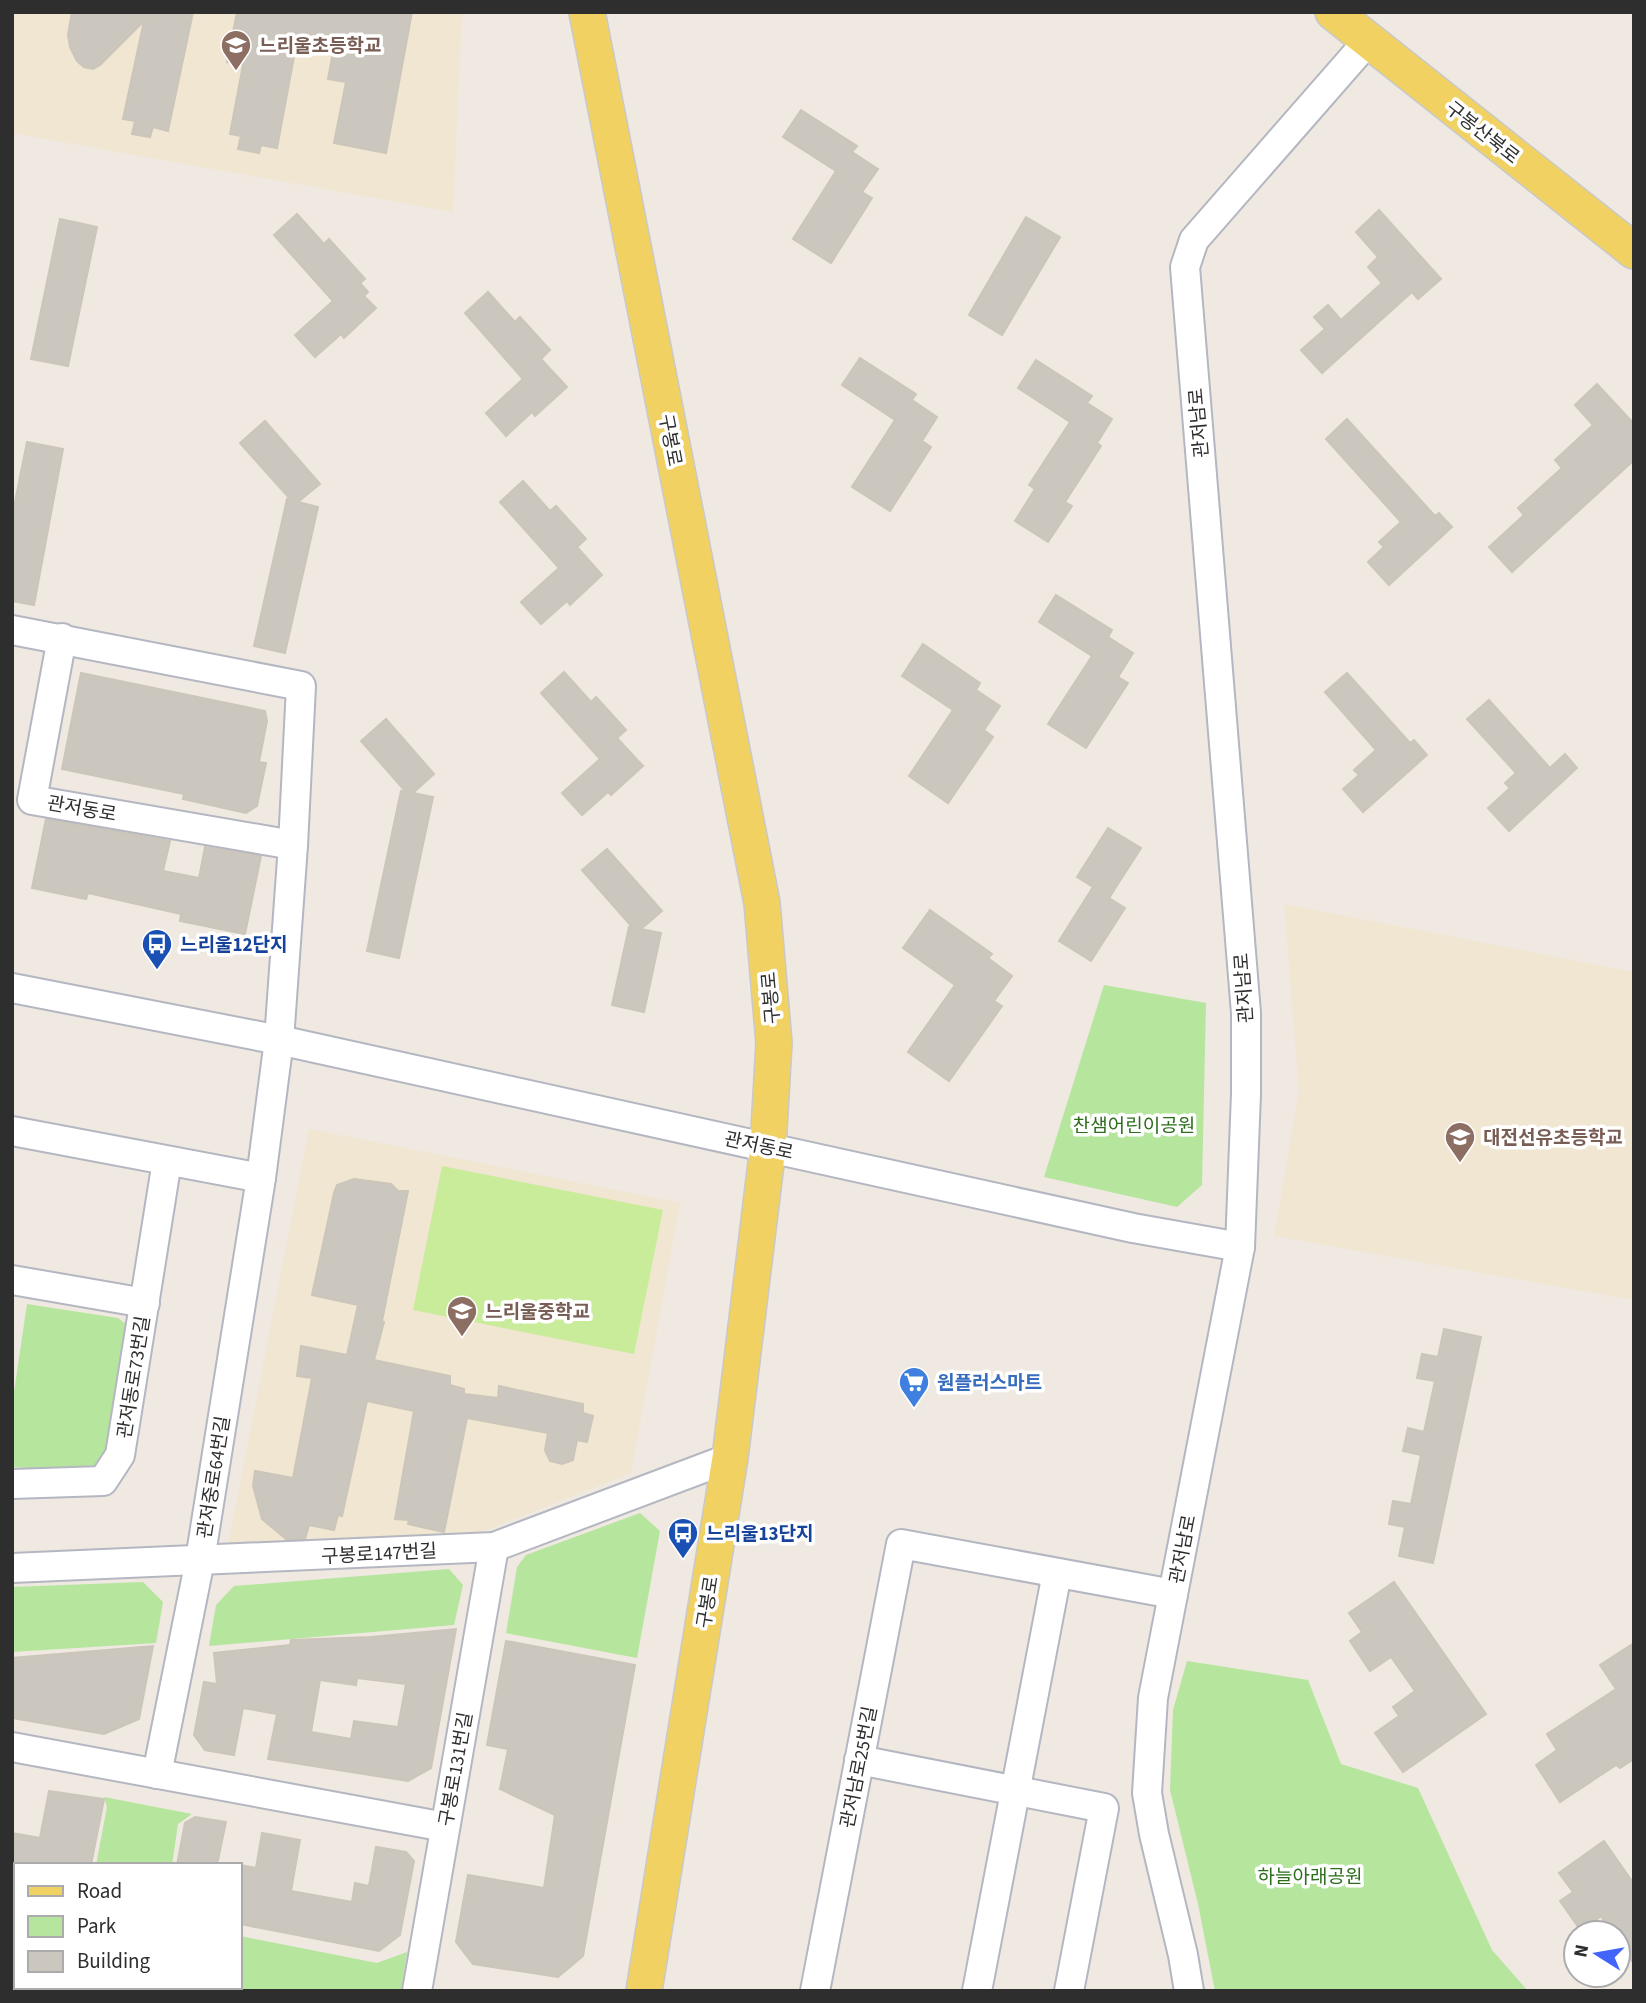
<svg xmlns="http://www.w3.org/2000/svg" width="1646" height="2003" font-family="'Source Sans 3','Noto Sans KR',sans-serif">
  <rect width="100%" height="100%" fill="#efe9e1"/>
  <g fill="#f0e6d1">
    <path d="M12 12H462L453 212 12 133Z"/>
    <path d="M1284 904 1634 972V1300L1274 1236 1299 1091Z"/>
    <path d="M309 1129 680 1203 631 1473 474 1535 228 1545Z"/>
  </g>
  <g fill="#b6e59e">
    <path d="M1104 985 1206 1003 1202 1185 1177 1207 1044 1177Z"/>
    <path d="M27 1304 118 1318 127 1325 114 1450 99 1472 12 1467V1406Z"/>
    <path d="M640 1513 660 1531 637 1658 506 1633 517 1567 526 1555Z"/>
    <path d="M449 1569 463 1585 454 1625 209 1646 216 1605 234 1586Z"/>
    <path d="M143 1582 163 1602 156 1643 12 1652V1587Z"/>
    <path d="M1187 1661 1308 1680 1341 1764 1418 1788 1492 1950 1528 1991H1215L1198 1904 1170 1790 1173 1710Z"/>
    <path d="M104 1797 192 1814 178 1824 172 1865H96L107 1807Z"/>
    <path d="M240 1936 377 1963 407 1952 401 1991H60L58 1987H240Z"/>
  </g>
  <path fill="#c9ec9a" d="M442 1166 663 1210 634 1354 413 1310Z"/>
  <g fill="#cbc7bf" stroke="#cbc5ba" stroke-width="2" fill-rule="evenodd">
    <path d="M72 12H193L168 131 153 127 150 137 132 134 135 121 123 119 144 21 100 65 93 69 84 67 77 61 70 47 68 35Z"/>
    <path d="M237 12H412L386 153 334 143 346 82 328 79 335 42 298 35 277 148 261 145 259 153 238 149 241 136 230 134 243 65 227 62Z"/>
    <path d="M801 110 857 146 852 152 878 169 862 192 872 198 831 263 793 239 836 171 783 137Z"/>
    <path d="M1379 210 1441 279 1418 299 1412 292 1322 373 1301 350 1325 329 1314 317 1328 305 1341 320 1382 283 1368 267 1378 257 1356 232Z"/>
    <path d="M297 214 324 244 329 239 365 279 360 283 368 292 364 296 376 308 344 338 341 334 315 357 295 335 333 301 274 235Z"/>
    <path d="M1026 217 1060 237 1002 335 969 315Z"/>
    <path d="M60 219 97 227 68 366 31 359Z"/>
    <path d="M488 292 515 322 520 317 550 350 541 359 567 387 535 416 532 412 506 436 486 413 523 379 465 313Z"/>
    <path d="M860 358 916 394 912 400 937 417 922 441 931 447 890 511 852 487 895 420 842 385Z"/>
    <path d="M1036 360 1092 396 1087 403 1112 419 1097 443 1101 446 1065 502 1072 506 1048 542 1015 521 1035 489 1029 485 1070 422 1018 388Z"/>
    <path d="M1597 384 1634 424V460L1512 572 1489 547 1524 515 1518 508 1562 468 1555 460 1593 425 1575 405Z"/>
    <path d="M1347 419 1435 516 1439 513 1452 527 1389 585 1368 562 1384 547 1379 542 1401 522 1326 439Z"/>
    <path d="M265 421 320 484 298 502 318 507 285 653 254 646 287 499 291 500 240 443Z"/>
    <path d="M27 442 63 449 34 605 12 601V517Z"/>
    <path d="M523 481 550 511 556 506 586 539 577 547 602 575 570 605 567 601 541 624 521 602 559 568 500 502Z"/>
    <path d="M1056 595 1112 630 1108 637 1133 653 1118 677 1128 683 1086 748 1048 724 1092 656 1039 622Z"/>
    <path d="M923 644 980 683 976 690 1000 706 984 730 993 737 948 803 909 776 953 710 902 676Z"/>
    <path d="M564 672 591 702 596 697 626 730 617 738 643 766 611 795 608 792 582 815 562 793 600 759 541 693Z"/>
    <path d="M81 673 265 711 267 721 259 762 266 763 257 806 246 813 183 799 184 794 62 769Z"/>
    <path d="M1347 673 1410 743 1414 740 1427 755 1363 812 1343 789 1359 775 1354 770 1376 750 1325 692Z"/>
    <path d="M1489 700 1550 768 1565 754 1577 768 1509 831 1488 808 1510 788 1505 783 1516 773 1467 719Z"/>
    <path d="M386 719 434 774 413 793 433 797 399 958 367 951 401 791 406 792 361 741Z"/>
    <path d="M46 819 170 841 163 871 199 878 205 847 261 856 245 934 180 921 181 914 88 893 86 899 32 888Z"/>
    <path d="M1108 828 1141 848 1109 898 1125 908 1091 961 1059 941 1093 887 1077 877Z"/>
    <path d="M607 849 662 911 641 929 661 933 644 1012 612 1005 629 927 633 928 582 870Z"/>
    <path d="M930 910 992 954 988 958 1012 976 994 1001 1002 1006 949 1081 908 1052 955 985 903 948Z"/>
    <path d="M354 1179 391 1184 398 1191H408L382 1321 384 1322 374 1360 450 1376V1385L464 1389V1394L498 1398 499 1386 583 1404V1413L593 1416 587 1442 577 1440 573 1460 562 1464 550 1461 545 1450 548 1433 467 1418 444 1532 408 1524 409 1520 395 1519 414 1411 367 1401 342 1516 338 1515 334 1530 309 1525 305 1539H286L262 1519 253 1486 255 1471 293 1478 312 1378 297 1376 301 1346 347 1355 358 1305 312 1295 334 1193 337 1185Z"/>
    <path d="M1444 1329 1481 1337 1433 1563 1399 1556 1405 1527 1389 1524 1393 1501 1411 1504 1421 1455 1403 1451 1408 1428 1424 1432 1435 1381 1417 1378 1422 1354 1438 1357Z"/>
    <path d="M1394 1582 1486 1714 1403 1772 1375 1733 1399 1716 1393 1707 1415 1691 1391 1657 1370 1671 1350 1641 1362 1632 1349 1613Z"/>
    <path d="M456 1629 431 1768 408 1781 268 1759 277 1714 243 1708 234 1755 205 1750 194 1735 204 1682 217 1684 214 1653 290 1645 291 1640 371 1637ZM357 1678 406 1684 398 1727 354 1721 351 1739 311 1732 320 1680 356 1685Z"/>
    <path d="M506 1641 635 1665 583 1956 558 1977 473 1964 456 1942 468 1875 544 1888 555 1815 500 1789 508 1749 487 1745Z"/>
    <path d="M1634 1643V1759L1620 1768 1616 1765 1560 1802 1536 1765 1557 1750 1547 1734 1616 1689 1600 1665Z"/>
    <path d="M153 1646 139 1719 104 1734 12 1718V1658Z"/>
    <path d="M49 1791 104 1799 91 1865H12V1833L40 1838Z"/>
    <path d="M195 1817 226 1822 217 1865H177L185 1823Z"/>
    <path d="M262 1833 300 1840 291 1891 352 1902 355 1883 369 1886 376 1847 406 1852 414 1861 400 1935 379 1951 240 1924V1865L256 1868Z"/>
    <path d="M1604 1841 1634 1884V1964L1618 1941V1933H1612L1601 1916 1581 1931 1560 1901 1573 1892 1559 1873Z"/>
  </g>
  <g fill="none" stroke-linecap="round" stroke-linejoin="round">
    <g stroke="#b4b7c1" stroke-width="32">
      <g id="minor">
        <path d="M12 630 301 686 293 845 279 1040 261 1178 200 1560 157 1774"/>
        <path d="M62 638 32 800 293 845"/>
        <path d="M12 988 279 1040 1133 1228 1240 1247"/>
        <path d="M12 1131 261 1178"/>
        <path d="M12 1280 145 1303"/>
        <path d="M12 1484 103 1481 120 1455 167 1161"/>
        <path d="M12 1568 494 1547 730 1458"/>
        <path d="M12 1747 445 1827"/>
        <path d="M859 1760 1104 1808 1069 1991"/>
        <path d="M417 1991 494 1547"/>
        <path d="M815 1991 901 1544 1173 1594"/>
        <path d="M977 1991 1057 1573"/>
        <path d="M1189 1991 1183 1955 1154 1834 1147 1793 1153 1698 1240 1247 1246 1094V1013L1185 267 1194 240 1368 41"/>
      </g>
    </g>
    <g stroke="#c9c9c9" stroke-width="38">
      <g id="major">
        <path d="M587 12 762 903 774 1043 768 1147 730 1458 644 1991"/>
        <path d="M1333 12 1634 251"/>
      </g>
    </g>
    <use href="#minor" stroke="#fff" stroke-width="28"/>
    <use href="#major" stroke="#f2d163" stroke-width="35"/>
  </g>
  <defs>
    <g id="school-pin" transform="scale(1.575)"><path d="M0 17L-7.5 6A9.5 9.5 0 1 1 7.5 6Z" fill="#8d6e63" stroke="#fff"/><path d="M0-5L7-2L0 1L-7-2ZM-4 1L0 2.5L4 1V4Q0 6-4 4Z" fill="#fff"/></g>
    <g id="bus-pin" transform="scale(1.575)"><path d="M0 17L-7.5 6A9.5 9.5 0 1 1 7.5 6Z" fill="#1a4fb4" stroke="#fff"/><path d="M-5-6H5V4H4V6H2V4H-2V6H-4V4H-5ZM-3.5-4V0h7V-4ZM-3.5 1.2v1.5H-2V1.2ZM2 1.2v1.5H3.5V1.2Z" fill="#fff"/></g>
    <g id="supermarket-pin" transform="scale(1.575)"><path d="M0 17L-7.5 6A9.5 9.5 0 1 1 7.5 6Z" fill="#3f7fe0" stroke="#fff"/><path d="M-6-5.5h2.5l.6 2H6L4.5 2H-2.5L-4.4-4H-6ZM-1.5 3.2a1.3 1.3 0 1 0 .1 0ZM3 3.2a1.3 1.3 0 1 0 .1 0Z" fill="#fff"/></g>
  </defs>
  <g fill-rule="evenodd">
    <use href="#school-pin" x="236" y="45"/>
    <use href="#bus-pin" x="157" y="944"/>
    <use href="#school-pin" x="1460" y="1137"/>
    <use href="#school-pin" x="462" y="1311"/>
    <use href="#supermarket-pin" x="914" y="1382"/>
    <use href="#bus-pin" x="683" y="1533"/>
  </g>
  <g text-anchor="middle" stroke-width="7" stroke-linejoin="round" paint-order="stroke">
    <g font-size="19" font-weight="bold" fill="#785e54" stroke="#fff" text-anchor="start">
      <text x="259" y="52">느리울초등학교</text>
      <text x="1483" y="1144">대전선유초등학교</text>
      <text x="485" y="1318">느리울중학교</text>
    </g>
    <g font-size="19" fill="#2e2e2e" stroke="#fff">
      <text transform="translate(1483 132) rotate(38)" y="7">구봉산북로</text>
      <text transform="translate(1198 423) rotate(-95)" y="7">관저남로</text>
      <text transform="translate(671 440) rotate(79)" y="7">구봉로</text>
      <text transform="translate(82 808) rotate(10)" y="7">관저동로</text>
      <text transform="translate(1243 988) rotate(-94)" y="7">관저남로</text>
      <text transform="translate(770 998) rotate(-95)" y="7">구봉로</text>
      <text transform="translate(759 1145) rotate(12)" y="7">관저동로</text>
      <text transform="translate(133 1377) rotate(-81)" y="7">관저동로73번길</text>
      <text transform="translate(213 1477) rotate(-81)" y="7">관저중로64번길</text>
      <text transform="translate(1182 1549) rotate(-79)" y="7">관저남로</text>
      <text transform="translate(379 1553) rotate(-3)" y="7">구봉로147번길</text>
      <text transform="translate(707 1602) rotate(-81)" y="7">구봉로</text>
      <text transform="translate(858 1767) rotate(-79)" y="7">관저남로25번길</text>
      <text transform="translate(455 1769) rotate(-80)" y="7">구봉로131번길</text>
    </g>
    <g font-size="19" font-weight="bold" fill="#164399" stroke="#fff" text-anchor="start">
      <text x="180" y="951">느리울12단지</text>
      <text x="706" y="1540">느리울13단지</text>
    </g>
    <g font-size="19" fill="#2c6e1b" stroke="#fff">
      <text x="1134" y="1132">찬샘어린이공원</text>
      <text x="1310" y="1883">하늘아래공원</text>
    </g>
    <g font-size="19" font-weight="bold" fill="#366cbe" stroke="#fff" text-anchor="start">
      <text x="937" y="1389">원플러스마트</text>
    </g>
  </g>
  <rect width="1646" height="2003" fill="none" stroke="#2e2e2e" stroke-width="28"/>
  <rect x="14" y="1863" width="228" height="126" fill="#ffffff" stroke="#ababab" stroke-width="2"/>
  <rect x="28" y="1886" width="35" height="10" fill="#f2d163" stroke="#ababab" stroke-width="2"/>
  <text x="77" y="1898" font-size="21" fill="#2e2e2e">Road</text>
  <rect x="28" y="1916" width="35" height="21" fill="#b6e59e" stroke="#ababab" stroke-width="2"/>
  <text x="77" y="1933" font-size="21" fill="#2e2e2e">Park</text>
  <rect x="28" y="1951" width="35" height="21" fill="#cbc7bf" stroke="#ababab" stroke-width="2"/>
  <text x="77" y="1968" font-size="21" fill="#2e2e2e">Building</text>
  <g transform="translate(1597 1954) rotate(281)"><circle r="33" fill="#ffffff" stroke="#ababab" stroke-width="2"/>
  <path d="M0-5L12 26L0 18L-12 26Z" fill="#4264fb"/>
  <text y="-10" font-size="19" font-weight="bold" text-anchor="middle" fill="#2e2e2e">N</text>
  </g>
</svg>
